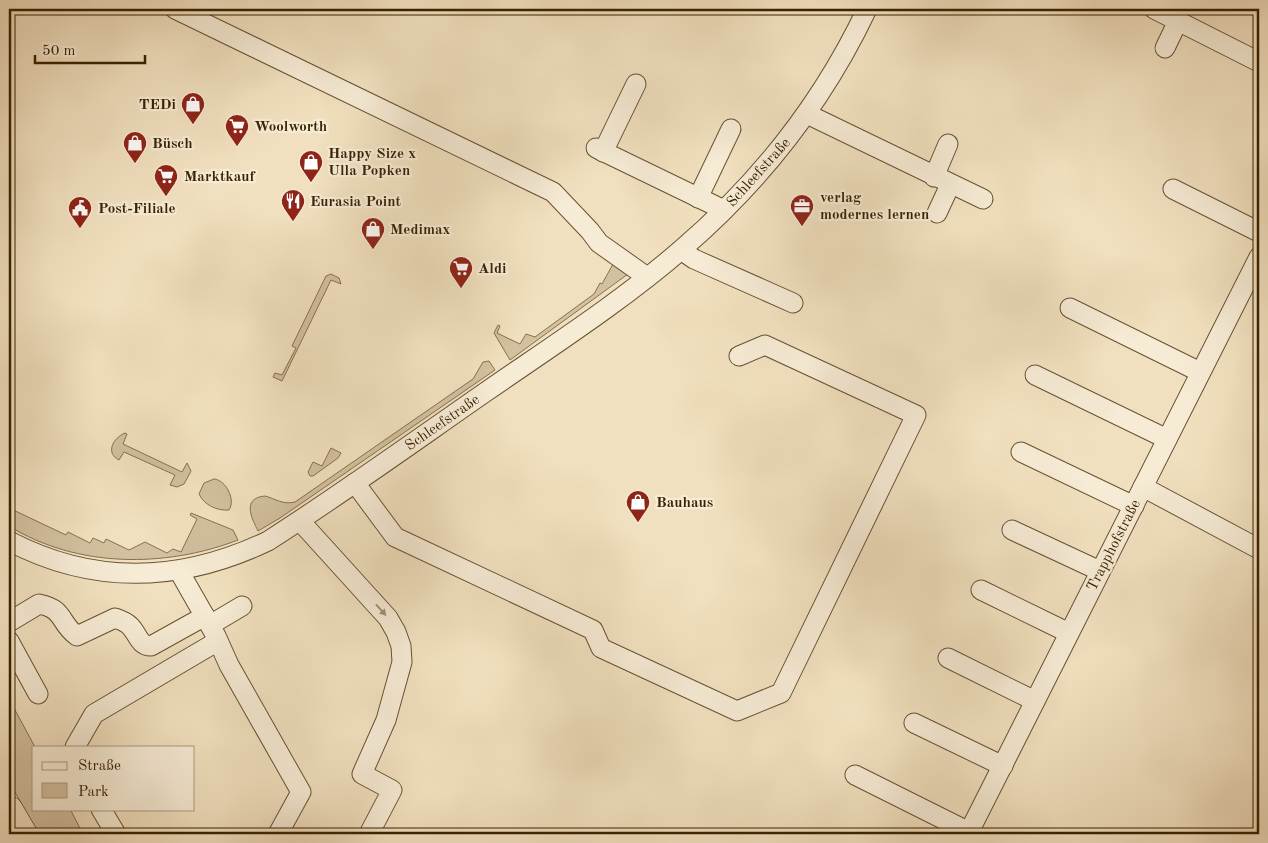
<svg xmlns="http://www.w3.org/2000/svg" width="1268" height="843" font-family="'Old Standard TT',serif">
  <rect width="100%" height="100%" fill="#f1e0bf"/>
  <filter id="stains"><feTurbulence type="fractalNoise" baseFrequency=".004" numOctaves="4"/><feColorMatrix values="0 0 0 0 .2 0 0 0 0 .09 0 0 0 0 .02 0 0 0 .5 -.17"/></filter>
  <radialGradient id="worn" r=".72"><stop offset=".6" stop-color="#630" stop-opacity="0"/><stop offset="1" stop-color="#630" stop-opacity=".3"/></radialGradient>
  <g fill="#d2c09f" stroke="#867050">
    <path d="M613 264 628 274 510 360 494 333 498 325 500 326 497 333 520 344 526 334 535 337 594 294 600 283 602 284Z"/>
    <path d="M331 274 339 278 341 284 331 280 282 381 273 377 275 373 282 375 296 348 292 346 326 276Z"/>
    <path d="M489 361 495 370 280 518 258 531C251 517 242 498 265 496 276 499 283 505 295 502L473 379 483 362Z"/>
    <path d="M125 433 127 434 123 444 182 472 187 463 191 471 184 484 177 487 170 485 175 475 124 452 119 460C105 453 113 438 125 433Z"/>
    <path d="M331 448 341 453 338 458 313 476H310L308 472 313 462 322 466Z"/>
    <path d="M214 479C226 480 236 500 229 510 217 511 204 505 199 494L204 483Z"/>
    <path d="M9 508 66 535 68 532 90 543 93 538 104 543 106 539 129 550 145 542 167 553 173 549 181 552 197 519 190 515 191 513 233 530 238 540C165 568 77 568 9 526Z"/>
    <path d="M9 699 35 747H34V809H70L83 834H39L9 782Z"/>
  </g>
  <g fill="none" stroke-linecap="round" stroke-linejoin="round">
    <g stroke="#685130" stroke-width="21">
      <g id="minor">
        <path d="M175 9 553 192 590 231 599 243 647 277"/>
        <path d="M1154 9 1259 62"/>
        <path d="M1165 48 1178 21"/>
        <path d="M807 114 983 199"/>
        <path d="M596 148 724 210"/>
        <path d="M603 152 636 84"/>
        <path d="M934 177 948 144"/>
        <path d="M1173 189 1259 232"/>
        <path d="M698 198 731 129"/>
        <path d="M937 213 950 185"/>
        <path d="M681 250 694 259 793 303"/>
        <path d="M1070 308 1200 372"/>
        <path d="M1035 375 1167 439"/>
        <path d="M1021 452 1134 506"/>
        <path d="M355 483 395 537 593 630 601 648 737 711 781 693 916 415 765 345 739 356"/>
        <path d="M1143 487 1259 549"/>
        <path d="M300 521 388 618 396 632 401 646 402 662 386 720 362 774 392 790 369 834"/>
        <path d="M1012 530 1100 571"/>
        <path d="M9 541C95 586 182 582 268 541 343 493 415 441 487 391 552 346 622 301 682 249 760 182 823 102 867 9"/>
        <path d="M179 571 216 636 229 665 301 792 278 834"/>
        <path d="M981 590 1069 633"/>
        <path d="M9 622 39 604C65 609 59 623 77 636L115 618C121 620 126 622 130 626 138 634 139 646 151 646L205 616"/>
        <path d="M210 625 242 606"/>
        <path d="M9 641 38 694"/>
        <path d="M948 658 1035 701"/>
        <path d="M914 723 1003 766"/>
        <path d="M75 747 94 714 218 641"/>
        <path d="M855 775 969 832"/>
        <path d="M101 809 116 834"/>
        <path d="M968 834 1259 257"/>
      </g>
    </g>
    <g stroke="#3a2101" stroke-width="29">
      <path id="highway" d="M9 810 23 834"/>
    </g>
    <use href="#minor" stroke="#f6ebd5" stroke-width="19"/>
    <use href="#highway" stroke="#f1e0bf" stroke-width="28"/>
  </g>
  <defs><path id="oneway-solid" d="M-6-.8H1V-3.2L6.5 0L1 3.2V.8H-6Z" transform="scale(1.25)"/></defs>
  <use fill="#a19076" href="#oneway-solid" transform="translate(381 610) rotate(48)"/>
  <defs>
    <g id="shop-pin" transform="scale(1.25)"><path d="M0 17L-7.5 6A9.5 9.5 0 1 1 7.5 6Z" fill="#8f2418" stroke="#f6ebd5"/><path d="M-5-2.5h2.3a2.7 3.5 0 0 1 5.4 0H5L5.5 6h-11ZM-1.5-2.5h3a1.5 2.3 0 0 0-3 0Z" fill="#fff"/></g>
    <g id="supermarket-pin" transform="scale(1.25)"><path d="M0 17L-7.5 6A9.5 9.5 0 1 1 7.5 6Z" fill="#8f2418" stroke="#f6ebd5"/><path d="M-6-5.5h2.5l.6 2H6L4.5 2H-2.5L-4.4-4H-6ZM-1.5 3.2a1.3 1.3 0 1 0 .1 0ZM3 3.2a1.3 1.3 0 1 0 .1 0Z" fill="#fff"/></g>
    <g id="restaurant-pin" transform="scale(1.25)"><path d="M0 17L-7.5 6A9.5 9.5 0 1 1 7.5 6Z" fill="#8f2418" stroke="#f6ebd5"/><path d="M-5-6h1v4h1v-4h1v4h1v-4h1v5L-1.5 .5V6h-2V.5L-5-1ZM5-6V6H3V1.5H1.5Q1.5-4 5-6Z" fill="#fff"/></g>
    <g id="office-pin" transform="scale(1.25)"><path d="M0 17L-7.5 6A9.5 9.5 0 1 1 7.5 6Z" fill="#8f2418" stroke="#f6ebd5"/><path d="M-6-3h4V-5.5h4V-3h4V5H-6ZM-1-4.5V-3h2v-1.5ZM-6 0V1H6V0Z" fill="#fff"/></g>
    <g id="civic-pin" transform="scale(1.25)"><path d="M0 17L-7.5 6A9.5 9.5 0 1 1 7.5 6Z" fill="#8f2418" stroke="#f6ebd5"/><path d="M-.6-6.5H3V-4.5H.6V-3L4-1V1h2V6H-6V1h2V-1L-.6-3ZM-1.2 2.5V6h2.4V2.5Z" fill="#fff"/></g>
  </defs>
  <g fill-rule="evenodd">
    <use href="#shop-pin" x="193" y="104"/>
    <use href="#supermarket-pin" x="237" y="126"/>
    <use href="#shop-pin" x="135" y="143"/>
    <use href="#shop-pin" x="311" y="162"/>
    <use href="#supermarket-pin" x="166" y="176"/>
    <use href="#restaurant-pin" x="293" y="201"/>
    <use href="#office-pin" x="802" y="206"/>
    <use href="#civic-pin" x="80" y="208"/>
    <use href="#shop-pin" x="373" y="229"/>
    <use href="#supermarket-pin" x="461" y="268"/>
    <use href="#shop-pin" x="638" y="502"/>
  </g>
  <g text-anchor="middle" stroke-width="4.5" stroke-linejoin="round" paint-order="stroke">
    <g font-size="15" font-weight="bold" fill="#3a2101" stroke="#f6ebd5" text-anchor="start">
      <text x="176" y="109" text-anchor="end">TEDi</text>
      <text x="254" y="131">Woolworth</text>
      <text x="152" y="148">Büsch</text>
      <text x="328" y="158">Happy Size x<tspan x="328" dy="17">Ulla Popken</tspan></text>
      <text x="184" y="181">Marktkauf</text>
      <text x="820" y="202">verlag<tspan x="820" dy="17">modernes lernen</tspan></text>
      <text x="310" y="206">Eurasia Point</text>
      <text x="98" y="213">Post-Filiale</text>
      <text x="390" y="234">Medimax</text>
      <text x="478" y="273">Aldi</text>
      <text x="656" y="507">Bauhaus</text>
    </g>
    <g font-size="15" fill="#3a2101" stroke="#f6ebd5">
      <text transform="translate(758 172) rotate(-48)" y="5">Schleefstraße</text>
      <text transform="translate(442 422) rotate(-35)" y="5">Schleefstraße</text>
      <text transform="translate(1113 545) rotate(-63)" y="5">Trapphofstraße</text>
    </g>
  </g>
  <rect width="1268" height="843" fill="none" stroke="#f1e0bf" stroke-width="30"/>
  <rect x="10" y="10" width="1248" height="823" fill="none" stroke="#3a2101" stroke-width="2.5"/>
  <rect x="15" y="15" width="1238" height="813" fill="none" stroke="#3a2101"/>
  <rect x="32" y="746" width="162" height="65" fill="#f6ebd5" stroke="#ab9a80"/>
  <rect x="42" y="762" width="25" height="8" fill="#f6ebd5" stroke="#ab9a80"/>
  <text x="78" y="770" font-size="15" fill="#3a2101">Straße</text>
  <rect x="42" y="783" width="25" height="15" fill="#d2c09f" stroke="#ab9a80"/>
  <text x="78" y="796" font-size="15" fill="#3a2101">Park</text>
  <path d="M35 55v8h110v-8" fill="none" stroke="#3a2101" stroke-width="2.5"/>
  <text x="42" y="55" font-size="15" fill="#3a2101" stroke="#f6ebd5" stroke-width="4" paint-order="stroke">50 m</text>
  <rect width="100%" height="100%" filter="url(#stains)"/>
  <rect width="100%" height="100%" fill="url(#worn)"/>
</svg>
